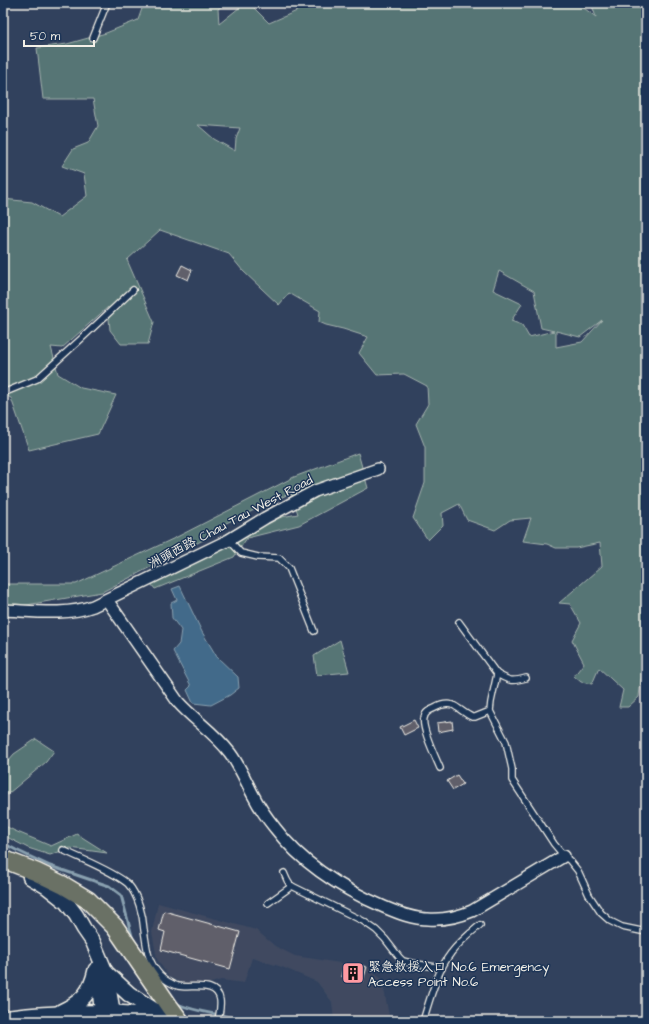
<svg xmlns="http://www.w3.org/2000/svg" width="649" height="1024" font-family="'Architects Daughter','LXGW WenKai TC',sans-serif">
  <rect width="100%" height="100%" fill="#31415d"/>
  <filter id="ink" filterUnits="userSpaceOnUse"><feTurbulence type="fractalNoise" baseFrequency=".025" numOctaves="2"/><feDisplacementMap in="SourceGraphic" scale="8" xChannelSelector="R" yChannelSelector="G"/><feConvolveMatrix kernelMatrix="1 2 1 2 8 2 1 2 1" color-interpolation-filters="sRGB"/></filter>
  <g filter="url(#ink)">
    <path fill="#3f4a61" d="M158 903 256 930 275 946 295 956 367 967 382 979 390 1021H334L332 1002 317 982 282 967 252 958 244 983 221 980 208 984 188 986 169 977 157 959 152 932Z"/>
    <g fill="#567574" stroke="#a5b3ae" fill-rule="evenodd">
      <path d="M144 3H226L218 9 219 24 245 3H249L269 23 297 11 298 3H577L596 17 591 3H646V674L641 679 639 697 628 707H619L623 690 599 668 592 684 581 682 574 676 584 663 572 640 581 623 570 604 559 603 602 566 600 543 576 548H556L547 544 523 541 531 518 510 520 495 530 467 520 459 504 442 513 443 525 428 540 413 518 425 483V447L416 424 428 404 427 386 404 374 377 375 359 353 368 337 343 329 326 325 319 322 320 311 289 293 279 305 243 271 229 254 160 230 127 260 154 322 148 344H121L110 330 108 307 62 348 51 347 58 374 81 388 116 395 98 434 29 450 11 398 3 394V199L32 202 59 217 87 196 84 174 62 166 73 149 88 143 98 126 93 99H43L37 48 67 44 106 33 138 20ZM198 125 240 128 236 139 235 151 214 139ZM499 271 534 291 541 328 554 331 529 337 522 325 511 321 522 304 493 290ZM602 320 582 342 556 347V331L580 337Z"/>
      <path d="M358 453 368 488 299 525 247 538 234 557 155 589 148 580 243 524 298 514 291 493 224 524 205 539 102 592 3 609V584H76L177 537 294 477Z"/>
      <path d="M340 640 349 672 317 675 314 656Z"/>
      <path d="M36 739 54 751 46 762 3 798V767L14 754Z"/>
      <path d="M3 825 15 831 51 846 77 834 107 853 70 848 50 855 28 848 3 835Z"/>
    </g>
    <path fill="#436b8a" stroke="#8aa1b0" d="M180 586 202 632 217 657 238 677 239 688 230 695 211 705 193 703 187 690 191 686 173 651 179 644 181 630 172 618 171 603 177 600 172 589Z"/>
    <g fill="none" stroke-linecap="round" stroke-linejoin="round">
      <g stroke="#8aa1b0" stroke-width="3">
        <path d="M3 843 16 850 50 866 109 886 121 895 133 940"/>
        <path d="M175 1003C197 1013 222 1014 245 1021"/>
      </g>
    </g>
    <g fill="#615e6b" stroke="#f4f1e8">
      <path d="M182 265 192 270 188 280 177 275Z"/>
      <path d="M414 720 418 728 404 735 400 727Z"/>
      <path d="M452 721 453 729 438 732 437 723Z"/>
      <path d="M457 775 463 784 453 790 447 781Z"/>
      <path d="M164 911 240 932 230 969 161 950 165 932 159 930Z"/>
      <path d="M356 964 367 967 363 981 341 976 343 968 354 971Z"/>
    </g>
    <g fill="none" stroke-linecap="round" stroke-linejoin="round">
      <g stroke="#f4f1e8" stroke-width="8">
        <g id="service">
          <path d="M93 38 107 3"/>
          <path d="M3 393 37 379 81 339 133 290"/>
          <path d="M229 540 241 553 258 557 279 558 289 568 314 631"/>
          <path d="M459 622 497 674 491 702 490 711 506 742 512 769V780L554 844 564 856 570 861 578 871 589 895 601 913 610 921 622 927 646 932"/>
          <path d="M497 674C510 681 511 682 526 678"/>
          <path d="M440 768C436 758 421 728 424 718 425 712 430 710 435 708 440 705 446 703 453 705 459 708 465 714 472 717H475L490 711"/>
          <path d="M63 850C81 859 113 871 128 884 138 895 143 915 144 930 147 948 147 961 160 975 165 980 171 984 178 986 191 989 217 980 220 1000 221 1007 219 1014 218 1021"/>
          <path d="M284 873 287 880 290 885 363 921 376 930 385 939 399 957 403 961 411 963 442 968"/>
          <path d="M268 903 292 886"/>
          <path d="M423 1021C430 999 437 971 451 953 459 942 469 934 480 925"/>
        </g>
      </g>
      <g stroke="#f4f1e8" stroke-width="14">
        <g id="minor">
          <path d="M107 600 178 702C194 720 215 733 230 753 239 765 245 779 252 793 258 805 266 817 275 828 303 865 342 889 384 907 398 913 413 919 428 919 443 920 458 917 472 911L564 856"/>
          <path d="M3 610C32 611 66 616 93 606L229 540 265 518 315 491 378 469"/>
        </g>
      </g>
      <g stroke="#f4f1e8" stroke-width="17">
        <g id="tertiary">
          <path d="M30 877 47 887 66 902 76 915 84 929 93 942 106 973 113 1013 114 1021"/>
          <path d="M99 985 103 1021"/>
        </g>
      </g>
      <g stroke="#f4f1e8" stroke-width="18">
        <g id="secondary">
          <path d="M106 973 129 994 161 1015"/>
          <path d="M61 1012C82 1002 91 993 96 970"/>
          <path d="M3 1019C27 1015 52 1014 77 1013 110 1012 145 1013 177 1021"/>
        </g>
      </g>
      <g stroke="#f4f1e8" stroke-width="20">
        <path id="primary" d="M3 859 36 872 63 885 88 900 115 927 169 1006 180 1021"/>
      </g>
      <use href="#service" stroke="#1d3557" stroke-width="5.5"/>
      <use href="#minor" stroke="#1d3557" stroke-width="11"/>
      <use href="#tertiary" stroke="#1d3557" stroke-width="14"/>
      <use href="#secondary" stroke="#1d3557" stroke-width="15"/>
      <use href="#primary" stroke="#6b7165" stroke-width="17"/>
    </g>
  </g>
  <defs>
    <g id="building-square" transform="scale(1.15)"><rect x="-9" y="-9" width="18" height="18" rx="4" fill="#ff9aa2" stroke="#1d3557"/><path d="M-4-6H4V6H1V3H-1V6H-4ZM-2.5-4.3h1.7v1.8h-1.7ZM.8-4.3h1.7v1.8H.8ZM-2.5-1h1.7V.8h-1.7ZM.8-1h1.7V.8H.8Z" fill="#111"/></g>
  </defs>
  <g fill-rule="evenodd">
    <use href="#building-square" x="353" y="973"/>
  </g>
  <g text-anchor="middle" stroke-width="3" stroke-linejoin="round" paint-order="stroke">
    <g font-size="13" fill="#f4f1e8" stroke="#1d3557">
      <text transform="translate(230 521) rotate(-28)" y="5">洲頭西路 Chau Tau West Road</text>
    </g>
    <g font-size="13" fill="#f4f1e8" stroke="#1d3557" text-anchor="start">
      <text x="368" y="971">緊急救援入口 No.6 Emergency<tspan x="368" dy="15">Access Point No.6</tspan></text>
    </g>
  </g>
  <rect width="649" height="1024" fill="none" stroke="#1d3557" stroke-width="16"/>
  <rect x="8" y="8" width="633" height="1008" fill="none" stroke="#f4f1e8" stroke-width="1.5" filter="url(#ink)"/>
  <path d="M24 40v6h70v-6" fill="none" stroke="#f4f1e8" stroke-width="2"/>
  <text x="30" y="40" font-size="12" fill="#f4f1e8" stroke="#1d3557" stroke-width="3" paint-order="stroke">50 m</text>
</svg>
